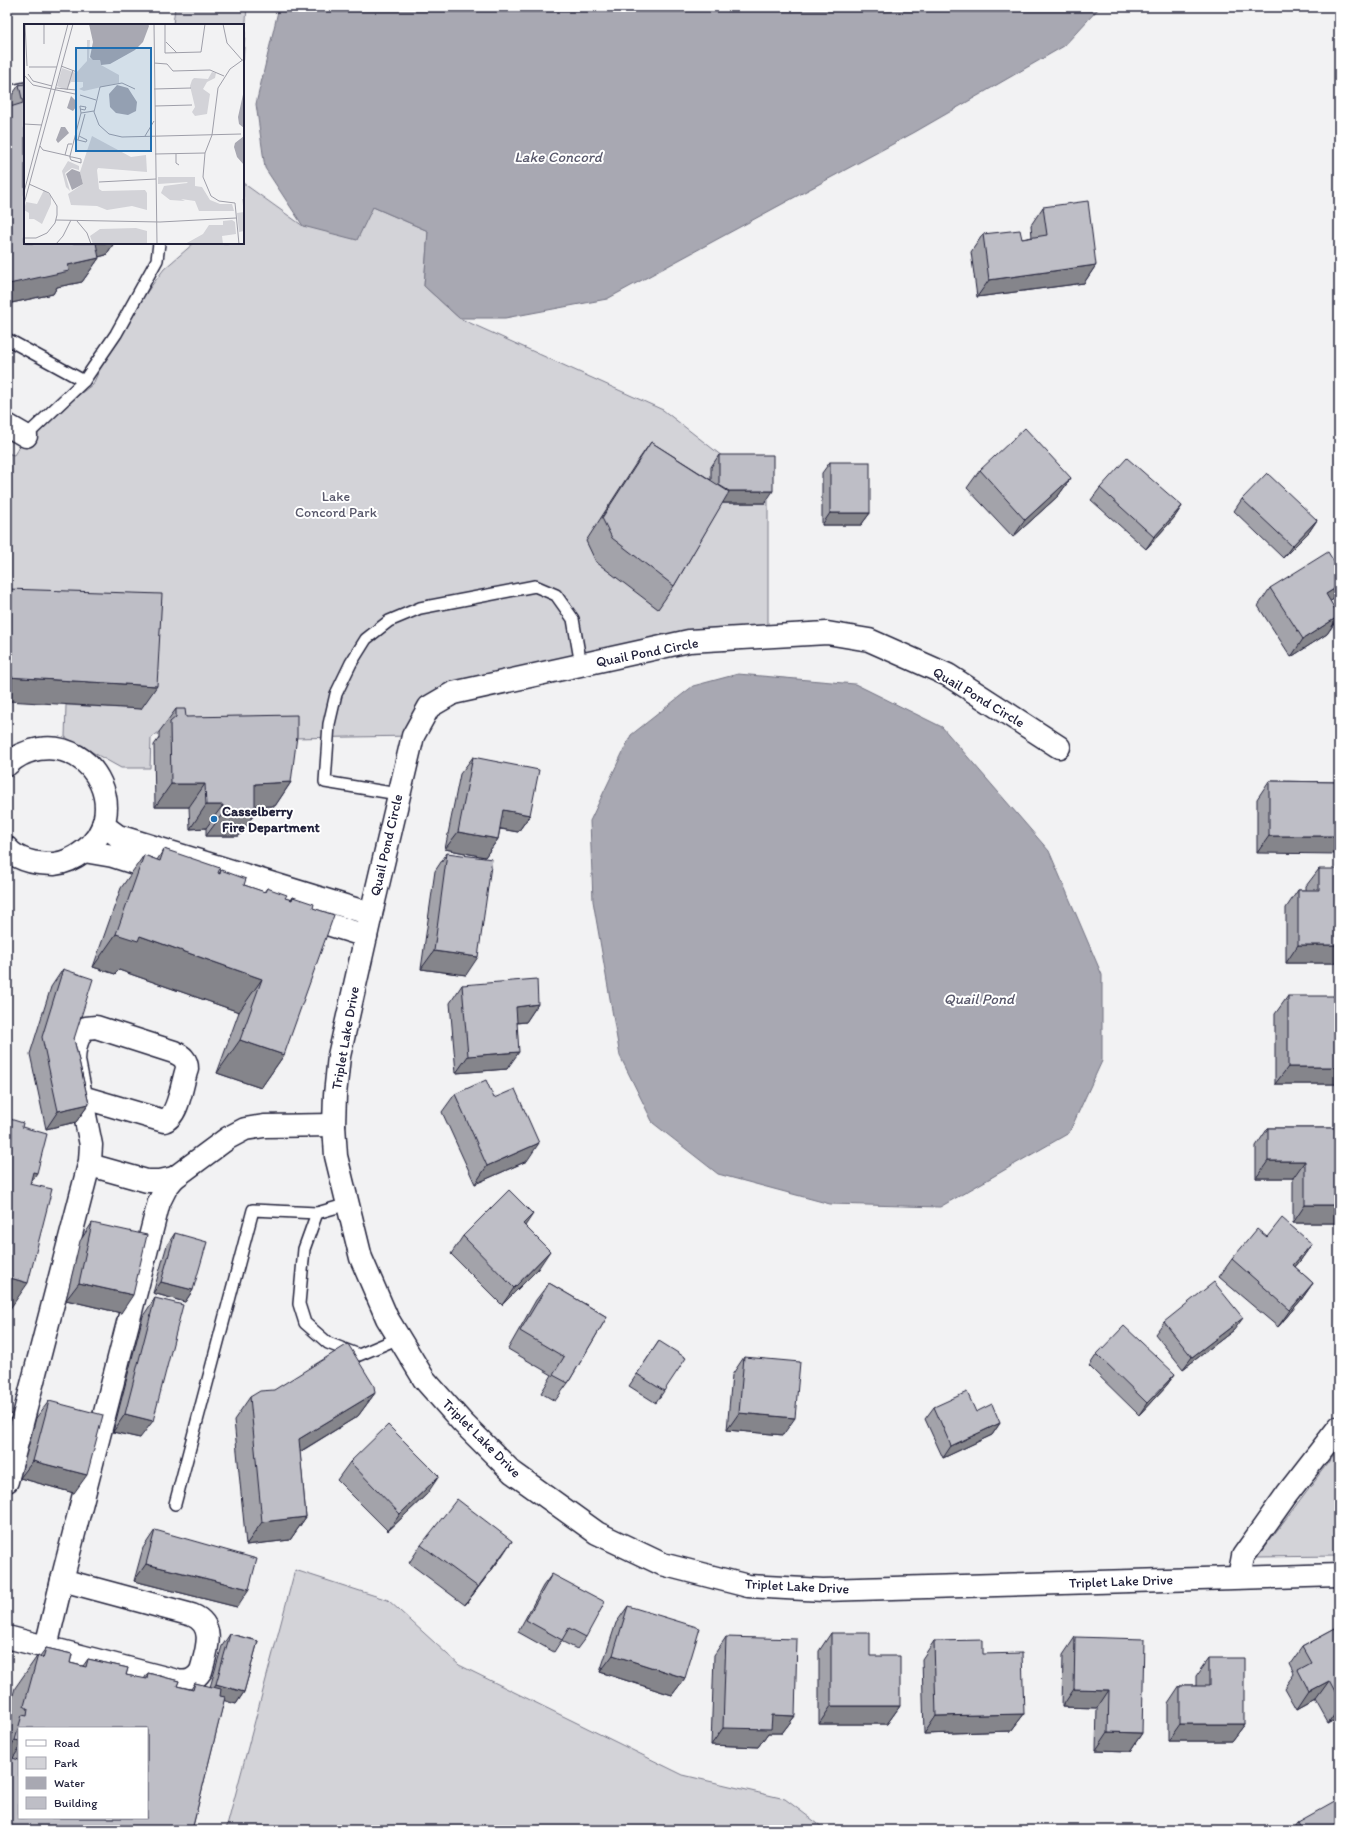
<svg xmlns="http://www.w3.org/2000/svg" width="1346" height="1837" font-family="Itim,sans-serif">
  <rect width="100%" height="100%" fill="#f2f2f3"/>
  <filter id="ink" filterUnits="userSpaceOnUse"><feTurbulence type="fractalNoise" baseFrequency=".025" numOctaves="2"/><feDisplacementMap in="SourceGraphic" scale="8" xChannelSelector="R" yChannelSelector="G"/><feConvolveMatrix kernelMatrix="1 2 1 2 8 2 1 2 1" color-interpolation-filters="sRGB"/></filter>
  <g filter="url(#ink)">
    <g fill="#d3d3d8" stroke="#7a7a8a">
      <path d="M175 7H247L243 60V25H173Z"/>
      <path d="M243 183 303 226 373 207 428 231 424 286 459 318 663 410 768 492V636L453 693 413 736 170 740 159 732 151 738 150 768H121L65 737 66 705 141 709 7 612V453L14 455 26 436 93 384 116 334 164 269 194 243H243Z"/>
      <path d="M1339 1448V1556L1257 1557Z"/>
      <path d="M295 1570 388 1600 459 1665 683 1775 785 1799 826 1830H226Z"/>
    </g>
    <g fill="#a8a8b2" stroke="#727282">
      <path d="M279 7H1100L1064 46 915 132 607 299 505 318H459L424 286 428 231 373 207 357 240 303 226 265 168 256 104Z"/>
      <path d="M738 674 855 684 942 727 1049 851 1102 975V1061L1069 1133 940 1207 830 1204 718 1174 653 1123 620 1056 593 901 590 821 631 735 693 686Z"/>
    </g>
    <g fill="none" stroke-linecap="round" stroke-linejoin="round">
      <g stroke="#22223b" stroke-width="14">
        <g id="lane">
          <path d="M7 92 25 88"/>
          <path d="M7 339 84 381 26 436"/>
          <path d="M84 381 116 334 157 260 159 243"/>
          <path d="M398 794 325 782 329 724 336 694 351 663 366 639 389 621 420 608 535 586 556 595 573 619 581 665"/>
          <path d="M317 1213 304 1249 299 1304 305 1323 328 1343 359 1355 399 1338"/>
          <path d="M175 1504 253 1210 317 1213 348 1204"/>
        </g>
      </g>
      <g stroke="#22223b" stroke-width="25">
        <g id="street">
          <path d="M7 425 26 436"/>
          <path d="M371 914 413 736 429 707 453 693 689 641 827 633 869 640 948 675 1059 747"/>
          <path d="M90 1165 147 1181H160L174 1178 228 1138 245 1129 264 1126 334 1125"/>
          <path d="M7 1481 90 1161 91 1145 74 1061C74 1050 77 1035 86 1028L96 1027 174 1052C182 1056 187 1059 187 1069 182 1082 179 1116 164 1121L82 1097"/>
          <path d="M62 1580 159 1202 166 1188 174 1178"/>
          <path d="M7 1637 177 1681C188 1683 195 1680 201 1671 206 1652 217 1625 192 1615L62 1580 46 1647"/>
        </g>
      </g>
      <g stroke="#22223b" stroke-width="25">
        <g id="secondary">
          <path d="M7 765C16 756 27 751 39 749 96 740 131 815 84 851 76 857 66 863 54 864 38 864 18 861 7 848"/>
          <path d="M103 825 118 836 371 914 339 1056 335 1095 334 1125 336 1156 361 1258 387 1318 424 1379 462 1422 512 1472 597 1533 662 1564 748 1586 823 1590 1339 1575"/>
          <path d="M84 851 113 856 166 873"/>
          <path d="M302 916 366 936"/>
          <path d="M1239 1577 1243 1556 1287 1494 1339 1427"/>
        </g>
      </g>
      <use href="#lane" stroke="#fff" stroke-width="11"/>
      <use href="#street" stroke="#fff" stroke-width="22"/>
      <use href="#secondary" stroke="#fff" stroke-width="22"/>
    </g>
    <g fill="#a3a3aa" stroke="#22223b" fill-rule="evenodd">
      <path d="M25 84V243H114L106 255 98 257 99 258 82 282 57 287 53 294 7 304V102L19 85Z"/>
      <path d="M1043 207 1096 265 1084 283 977 297 971 252 983 234 1022 239 1032 237 1031 225Z"/>
      <path d="M651 442 711 480V467L719 455 765 503H722L674 586 658 609 596 562 586 541 635 465Z"/>
      <path d="M830 462 870 513 861 525H822V473Z"/>
      <path d="M980 470 1071 478 1058 496 1013 537 967 488Z"/>
      <path d="M1100 488 1182 506 1174 518 1146 549 1091 500Z"/>
      <path d="M1242 499 1317 520 1309 532 1283 558 1234 511Z"/>
      <path d="M1270 588 1334 599 1330 601 1339 617 1327 634 1291 657 1258 606Z"/>
      <path d="M176 709 186 717 291 782 275 806H255V813L239 836H206V828L190 829 189 807H155L154 745 159 738V732Z"/>
      <path d="M473 757 530 815 518 832 500 829 498 839 485 857 445 849 460 774Z"/>
      <path d="M1269 781 1337 782 1257 853V799Z"/>
      <path d="M164 849 218 873 219 874 221 870 244 885 264 892 267 888 285 898 291 900 293 897 313 908 284 1055 261 1088 217 1073 239 1012 119 970 115 974 93 967 121 888 144 855 157 860Z"/>
      <path d="M447 853 466 975 421 969 435 871Z"/>
      <path d="M1319 869 1339 963H1286V908L1298 890H1306V886Z"/>
      <path d="M63 969 74 1039 89 1104 76 1122 46 1129 30 1054 51 987Z"/>
      <path d="M462 985 538 1004 526 1022 517 1023 507 1069 456 1073 450 1003Z"/>
      <path d="M1288 996 1339 1084H1275V1014Z"/>
      <path d="M455 1094 494 1098 527 1161 475 1184 442 1112Z"/>
      <path d="M1268 1128H1339V1223H1293V1178H1256V1146Z"/>
      <path d="M92 1223 121 1313 66 1300 80 1241Z"/>
      <path d="M525 1226 538 1269 502 1305 451 1254 463 1236Z"/>
      <path d="M175 1233 193 1290 185 1302 153 1293 167 1245Z"/>
      <path d="M1267 1237 1312 1244 1300 1261 1295 1267 1313 1283 1301 1300 1278 1327 1219 1277 1232 1259Z"/>
      <path d="M549 1283 607 1317 568 1383 555 1401 541 1393 552 1375 508 1349 536 1300Z"/>
      <path d="M155 1298 140 1438 113 1432 143 1316Z"/>
      <path d="M1164 1322 1234 1330 1183 1369 1155 1334Z"/>
      <path d="M659 1341 664 1391 656 1403 629 1386Z"/>
      <path d="M1097 1354 1175 1374 1166 1386 1139 1415 1089 1366Z"/>
      <path d="M744 1357 783 1435 727 1430 732 1375Z"/>
      <path d="M375 1393 358 1416 300 1452 306 1517 290 1540 246 1545 234 1420 250 1397Z"/>
      <path d="M49 1401 74 1493 20 1478 36 1418Z"/>
      <path d="M934 1407 1000 1423 992 1435 943 1458 925 1419Z"/>
      <path d="M350 1462 427 1494 388 1531 337 1480Z"/>
      <path d="M155 1530 237 1607 134 1581 143 1548Z"/>
      <path d="M421 1545 500 1559 465 1605 409 1563Z"/>
      <path d="M552 1574 586 1637 577 1649 561 1641 554 1652 518 1632 543 1586Z"/>
      <path d="M628 1606 685 1678 672 1695 600 1672 616 1623Z"/>
      <path d="M1339 1627V1716L1328 1722 1315 1699 1297 1709 1285 1688 1295 1674 1290 1664 1302 1647Z"/>
      <path d="M831 1633 870 1656 900 1706 887 1724H819V1651Z"/>
      <path d="M230 1634 258 1641 244 1692 236 1704 224 1700 192 1830H7V1717L15 1688 38 1655 40 1656 46 1648 72 1654 70 1663 83 1666 88 1659 128 1668 126 1675 144 1679 148 1673 179 1681 177 1686 191 1689 195 1683 210 1687 222 1646ZM19 1728H147V1818H19Z"/>
      <path d="M726 1637 795 1716 782 1733H768L758 1747 711 1745 714 1655Z"/>
      <path d="M1075 1637 1142 1733 1130 1751 1096 1750 1097 1708 1062 1707 1063 1655Z"/>
      <path d="M934 1641 983 1654 1024 1714 1011 1731 924 1734 922 1659Z"/>
      <path d="M1209 1658 1244 1724 1231 1741H1168V1704L1180 1686H1196V1676Z"/>
      <path d="M1298 1822 1339 1830H1292Z"/>
    </g>
    <g fill="#85858b" stroke="#22223b">
      <path d="M92 243H114L106 255 79 262Z"/>
      <path d="M99 258 82 282 57 287 53 294 7 304V286L9 284 68 265Z"/>
      <path d="M1096 265 1084 283 977 297 989 280Z"/>
      <path d="M1071 478 1058 496 1013 537 1025 520Z"/>
      <path d="M719 491H773L765 503H711Z"/>
      <path d="M1182 506 1174 518 1146 549 1154 537Z"/>
      <path d="M830 513H870L861 525H822Z"/>
      <path d="M1317 520 1309 532 1283 558 1292 546Z"/>
      <path d="M1339 586V591L1334 599 1313 612 1326 594Z"/>
      <path d="M1339 616 1327 634 1291 657 1303 639Z"/>
      <path d="M7 677 157 686 141 709 7 701Z"/>
      <path d="M291 782 275 806 239 807 255 784Z"/>
      <path d="M171 784H205L189 807H155Z"/>
      <path d="M206 805H223L206 828 190 829Z"/>
      <path d="M503 810 530 815 518 832 491 827Z"/>
      <path d="M223 813H255L239 836H206Z"/>
      <path d="M458 832 498 839 485 857 445 849Z"/>
      <path d="M1269 836H1339V854L1257 853Z"/>
      <path d="M116 934 140 936 262 979 239 1012 119 970 115 974 93 967Z"/>
      <path d="M1298 945H1339V963H1286Z"/>
      <path d="M434 951 478 957 466 975 421 969Z"/>
      <path d="M538 1004 526 1022 503 1024 516 1007Z"/>
      <path d="M240 1040 284 1055 261 1088 217 1073Z"/>
      <path d="M519 1052 507 1069 456 1073 468 1056Z"/>
      <path d="M1288 1067H1339V1084H1275Z"/>
      <path d="M89 1104 76 1122 46 1129 58 1111Z"/>
      <path d="M539 1143 527 1161 475 1184 487 1166Z"/>
      <path d="M1268 1161H1305L1293 1178H1256Z"/>
      <path d="M33 1172 37 1173 14 1206Z"/>
      <path d="M1305 1205H1339V1223H1293Z"/>
      <path d="M533 1214 521 1232 523 1224Z"/>
      <path d="M1312 1244 1300 1261 1281 1283 1293 1265Z"/>
      <path d="M550 1251 538 1269 502 1305 514 1288Z"/>
      <path d="M7 1277 28 1283 7 1313Z"/>
      <path d="M161 1282 193 1290 185 1302 153 1293Z"/>
      <path d="M79 1283 133 1295 121 1313 66 1300Z"/>
      <path d="M1313 1283 1301 1300 1278 1327 1290 1310Z"/>
      <path d="M1243 1318 1234 1330 1183 1369 1192 1357Z"/>
      <path d="M1175 1374 1166 1386 1139 1415 1147 1403Z"/>
      <path d="M375 1393 358 1416 283 1462 299 1439Z"/>
      <path d="M739 1413 795 1418 783 1435 727 1430Z"/>
      <path d="M125 1414 153 1421 140 1438 113 1432Z"/>
      <path d="M1000 1423 992 1435 943 1458 951 1446Z"/>
      <path d="M33 1461 87 1475 74 1493 20 1478Z"/>
      <path d="M439 1476 427 1494 388 1531 400 1514Z"/>
      <path d="M306 1517 290 1540 246 1545 262 1522Z"/>
      <path d="M512 1541 500 1559 465 1605 478 1587Z"/>
      <path d="M146 1564 249 1589 237 1607 134 1581Z"/>
      <path d="M613 1655 685 1678 672 1695 600 1672Z"/>
      <path d="M1328 1681 1315 1699 1297 1709 1309 1691Z"/>
      <path d="M216 1684 244 1692 236 1704 208 1696Z"/>
      <path d="M1074 1689 1109 1690 1097 1708 1062 1707Z"/>
      <path d="M831 1706H900L887 1724H819Z"/>
      <path d="M1339 1706V1716L1328 1722Z"/>
      <path d="M1024 1714 1011 1731 924 1734 936 1716Z"/>
      <path d="M772 1715 795 1716 782 1733H768L758 1747 711 1745 723 1728Z"/>
      <path d="M1180 1724H1244L1231 1741H1168Z"/>
      <path d="M1108 1732 1142 1733 1130 1751 1096 1750Z"/>
      <path d="M15 1740 19 1741V1749L7 1767 9 1757 7 1760V1752Z"/>
    </g>
    <g fill="#bebec6" stroke="#22223b">
      <path d="M25 84V243H96L99 258 68 265 69 271 9 284 7 276V108L23 103 19 85Z"/>
      <path d="M1088 201 1096 265 989 280 983 234 1020 230 1022 239 1047 235 1043 207Z"/>
      <path d="M1025 428 1071 478 1025 520 980 470Z"/>
      <path d="M651 442 729 492 674 586 612 538 602 518Z"/>
      <path d="M719 455H773V491H729L719 485Z"/>
      <path d="M1127 458 1182 506 1154 537 1100 488Z"/>
      <rect x="830" y="462" width="40" height="51"/>
      <path d="M1267 473 1317 520 1292 546 1242 499Z"/>
      <path d="M1328 552 1339 570V586L1326 594 1339 616 1303 639 1270 588Z"/>
      <path d="M7 589 162 594 157 686 7 677Z"/>
      <path d="M176 709H185L186 717 297 715V736L291 782 255 784V813H223V805H206L205 784H171L170 722 176 717Z"/>
      <path d="M473 757 539 770 530 815 503 810 498 839 458 832Z"/>
      <path d="M1269 781 1337 782 1336 800H1339V836H1269Z"/>
      <path d="M164 849 220 868 218 873 220 874 221 870 246 879 244 885 265 892 267 888 287 895 285 898 292 900 293 897 314 904 313 908 334 915 284 1055 240 1040 262 979 140 936 138 941 116 934 144 855 160 861Z"/>
      <path d="M447 853 492 859 478 957 434 951Z"/>
      <path d="M1319 869H1339V945H1298V890H1319Z"/>
      <path d="M63 969 93 979 74 1039 89 1104 58 1111 42 1037Z"/>
      <path d="M537 979 538 1004 516 1007 519 1052 468 1056 462 985Z"/>
      <rect x="1288" y="996" width="51" height="71"/>
      <path d="M486 1080 494 1098 515 1089 539 1143 487 1166 455 1094Z"/>
      <path d="M7 1118 23 1123 22 1127 47 1134 37 1173 33 1172 30 1184 52 1189 28 1283 7 1277Z"/>
      <path d="M1268 1128H1339V1205H1305V1161H1268Z"/>
      <path d="M509 1190 533 1214 523 1224 550 1251 514 1288 463 1236Z"/>
      <path d="M1282 1218 1312 1244 1293 1265 1313 1283 1290 1310 1232 1259 1257 1229 1267 1237Z"/>
      <path d="M92 1223 147 1235 133 1295 79 1283Z"/>
      <path d="M175 1233 207 1242 193 1290 161 1282Z"/>
      <path d="M1214 1282 1243 1318 1192 1357 1164 1322Z"/>
      <path d="M549 1283 607 1317 568 1383 553 1375 564 1357 520 1331Z"/>
      <path d="M155 1298 183 1305 153 1421 125 1414Z"/>
      <path d="M1124 1326 1175 1374 1147 1403 1097 1354Z"/>
      <path d="M659 1341 686 1358 664 1391 637 1374Z"/>
      <path d="M348 1344 374 1386 375 1393 299 1439 306 1517 262 1522 250 1397 260 1391 274 1390Z"/>
      <path d="M744 1357 800 1362 795 1418 739 1413Z"/>
      <path d="M967 1392 976 1412 992 1404 1000 1423 951 1446 934 1407Z"/>
      <path d="M49 1401 103 1415 87 1475 33 1461Z"/>
      <path d="M388 1425 439 1476 400 1514 350 1462Z"/>
      <path d="M457 1499 512 1541 478 1587 421 1545Z"/>
      <path d="M155 1530 257 1559 249 1589 146 1564Z"/>
      <path d="M552 1574 605 1602 586 1637 569 1628 562 1640 526 1620Z"/>
      <path d="M628 1606 700 1628 685 1678 613 1655Z"/>
      <path d="M1339 1627V1702L1328 1681 1309 1691 1298 1670 1311 1663 1302 1647Z"/>
      <path d="M831 1633H870V1656H900V1706H831Z"/>
      <path d="M230 1634 258 1641 244 1692 216 1684Z"/>
      <path d="M726 1637 797 1639 795 1716 772 1715 771 1729 723 1728Z"/>
      <path d="M1075 1637 1144 1639 1142 1733 1108 1732 1109 1690 1074 1689Z"/>
      <path d="M983 1640V1654L1022 1653 1024 1714 936 1716 934 1641Z"/>
      <path d="M46 1648 72 1654 70 1663 86 1667 88 1659 128 1668 126 1675 147 1679 148 1673 179 1681 177 1686 193 1690 195 1683 221 1689 220 1696 225 1697 192 1830H7V1765L9 1757 19 1760V1818H147V1728H19V1741L15 1740 22 1715 27 1716 28 1709 24 1706 38 1655 43 1658Z"/>
      <path d="M1209 1658H1244V1724H1180V1686H1209Z"/>
      <path d="M1339 1799V1830H1303L1298 1822Z"/>
    </g>
  </g>
  <circle fill="#1f6fb2" stroke="#fff" stroke-width="1.5" cx="214" cy="819" r="4"/>
  <g text-anchor="middle" stroke-width="4" stroke-linejoin="round" paint-order="stroke">
    <g font-size="14" fill="#57576a" stroke="#fff">
      <text x="336" y="501">Lake<tspan x="336" dy="16">Concord Park</tspan></text>
    </g>
    <g font-size="14" fill="#22223b" stroke="#fff">
      <text transform="translate(647 652) rotate(-11)" y="5">Quail Pond Circle</text>
      <text transform="translate(979 697) rotate(31)" y="5">Quail Pond Circle</text>
      <text transform="translate(386 845) rotate(-77)" y="5">Quail Pond Circle</text>
      <text transform="translate(345 1038) rotate(-80)" y="5">Triplet Lake Drive</text>
      <text transform="translate(482 1438) rotate(45)" y="5">Triplet Lake Drive</text>
      <text transform="translate(1121 1581) rotate(-2)" y="5">Triplet Lake Drive</text>
      <text transform="translate(797 1586) rotate(3)" y="5">Triplet Lake Drive</text>
    </g>
    <g font-size="14" font-weight="bold" fill="#22223b" stroke="#fff" text-anchor="start">
      <text x="222" y="816">Casselberry<tspan x="222" dy="16">Fire Department</tspan></text>
    </g>
    <g font-size="15" font-style="italic" fill="#58586b" stroke="#fff">
      <text x="558" y="162">Lake Concord</text>
      <text x="979" y="1004">Quail Pond</text>
    </g>
  </g>
  <g transform="translate(24 24)">
    <rect width="220" height="220" fill="#f2f2f3"/>
    <path d="M63 16H66L65 34 76 36 77 41 95 51V59L60 67 55 65 59 63V58H47L42 66 33 62 38 44 52 49 63 37ZM188 48 192 49 191 54 183 58 179 65 186 70 183 90 171 92 168 88 171 83 166 62 168 56 170 54 184 55ZM68 112 107 133 122 131 123 148 74 144 73 146 75 165 78 167 121 166 123 169V186L108 182 83 186 73 182 47 181 44 170 59 160 56 148ZM44 137 55 142V146L48 144 41 149 46 167 42 163 38 147ZM134 153H171V162L178 163 186 176 196 180H208L210 187H175L171 177 157 175 156 164 164 158 134 160ZM163 159 156 164 157 175 161 177 146 176 137 169 140 162ZM20 166 27 172V180L18 200 10 195H5V189L0 186 2 178 13 180ZM218 175H220V207L215 208 213 189 220 188ZM208 196 211 198 212 210 198 212 199 220H161L179 210 185 201H199V197ZM112 204 123 207V220H69L66 212 76 205Z" fill="#d3d3d8"/>
    <path d="M65 0H124L125 2 119 18 111 26 86 40 77 41 76 36H69L66 33 69 18ZM93 61 104 64 113 78 112 87 104 91 92 89 86 83 85 70ZM220 66V104L215 100 214 93ZM47 72 51 76 52 83 49 87 43 84ZM37 103H41L45 109 34 119 32 116ZM220 112V141L213 133 210 123 211 119ZM48 145 56 148 59 160 48 166 42 150Z" fill="#a8a8b2"/>
    <path fill="none" stroke="#9f9fa9" stroke-width="1" d="M1 0 3 42M130 0 133 220M141 0V29L177 28 181 0M199 0 203 19 218 36M142 18 153 29M20 20V0M130 39 143 40 149 47 186 46 200 52M37 42 53 48M5 43H33M4 50 9 57 28 62M0 51 9 61 51 70M32 64 52 66M111 65 98 59 76 63 70 88 75 101 85 110 98 113 217 110M130 65 167 64M43 66 49 46M56 71 72 76M131 82 168 81M57 89 70 87M0 100 18 101M55 112 61 90M121 112 130 97M50 115 62 118 63 116 55 112 54 116M16 122 19 126 41 131 45 132H46V133H48L57 135V139L47 136 46 134V132L57 89 56 83V82L62 83 61 86 56 85M131 130 181 129M152 130V139L155 141M41 131 44 120H48M75 158 132 155M0 168 44 0M0 180 49 0M32 196 136 198 212 194M53 197 63 209 67 220M0 214H12L23 209 31 199 33 191V182L25 169 5 160M32 220 39 212 47 196M215 220 211 179 195 177 187 172 179 153 181 129 188 111 194 64 206 45 220 35"/>
    <path fill="#1f6fb2" fill-opacity="0.15" stroke="#1f6fb2" stroke-width="2" d="M52 24H127V127H52Z"/>
    <rect width="220" height="220" fill="none" stroke="#22223b" stroke-width="2"/>
  </g>
  <rect width="1346" height="1837" fill="none" stroke="#fff" stroke-width="24"/>
  <rect x="12" y="12" width="1322" height="1813" fill="none" stroke="#22223b" stroke-width="1.5" filter="url(#ink)"/>
  <rect x="18" y="1727" width="130" height="92" fill="#ffffff" stroke="#a7a7b1"/>
  <rect x="26" y="1740" width="20" height="6" fill="#ffffff" stroke="#a7a7b1"/>
  <text x="54" y="1747" font-size="12" fill="#22223b">Road</text>
  <rect x="26" y="1757" width="20" height="12" fill="#d3d3d8" stroke="#a7a7b1"/>
  <text x="54" y="1767" font-size="12" fill="#22223b">Park</text>
  <rect x="26" y="1777" width="20" height="12" fill="#a8a8b2" stroke="#a7a7b1"/>
  <text x="54" y="1787" font-size="12" fill="#22223b">Water</text>
  <rect x="26" y="1797" width="20" height="12" fill="#bebec6" stroke="#a7a7b1"/>
  <text x="54" y="1807" font-size="12" fill="#22223b">Building</text>
</svg>
